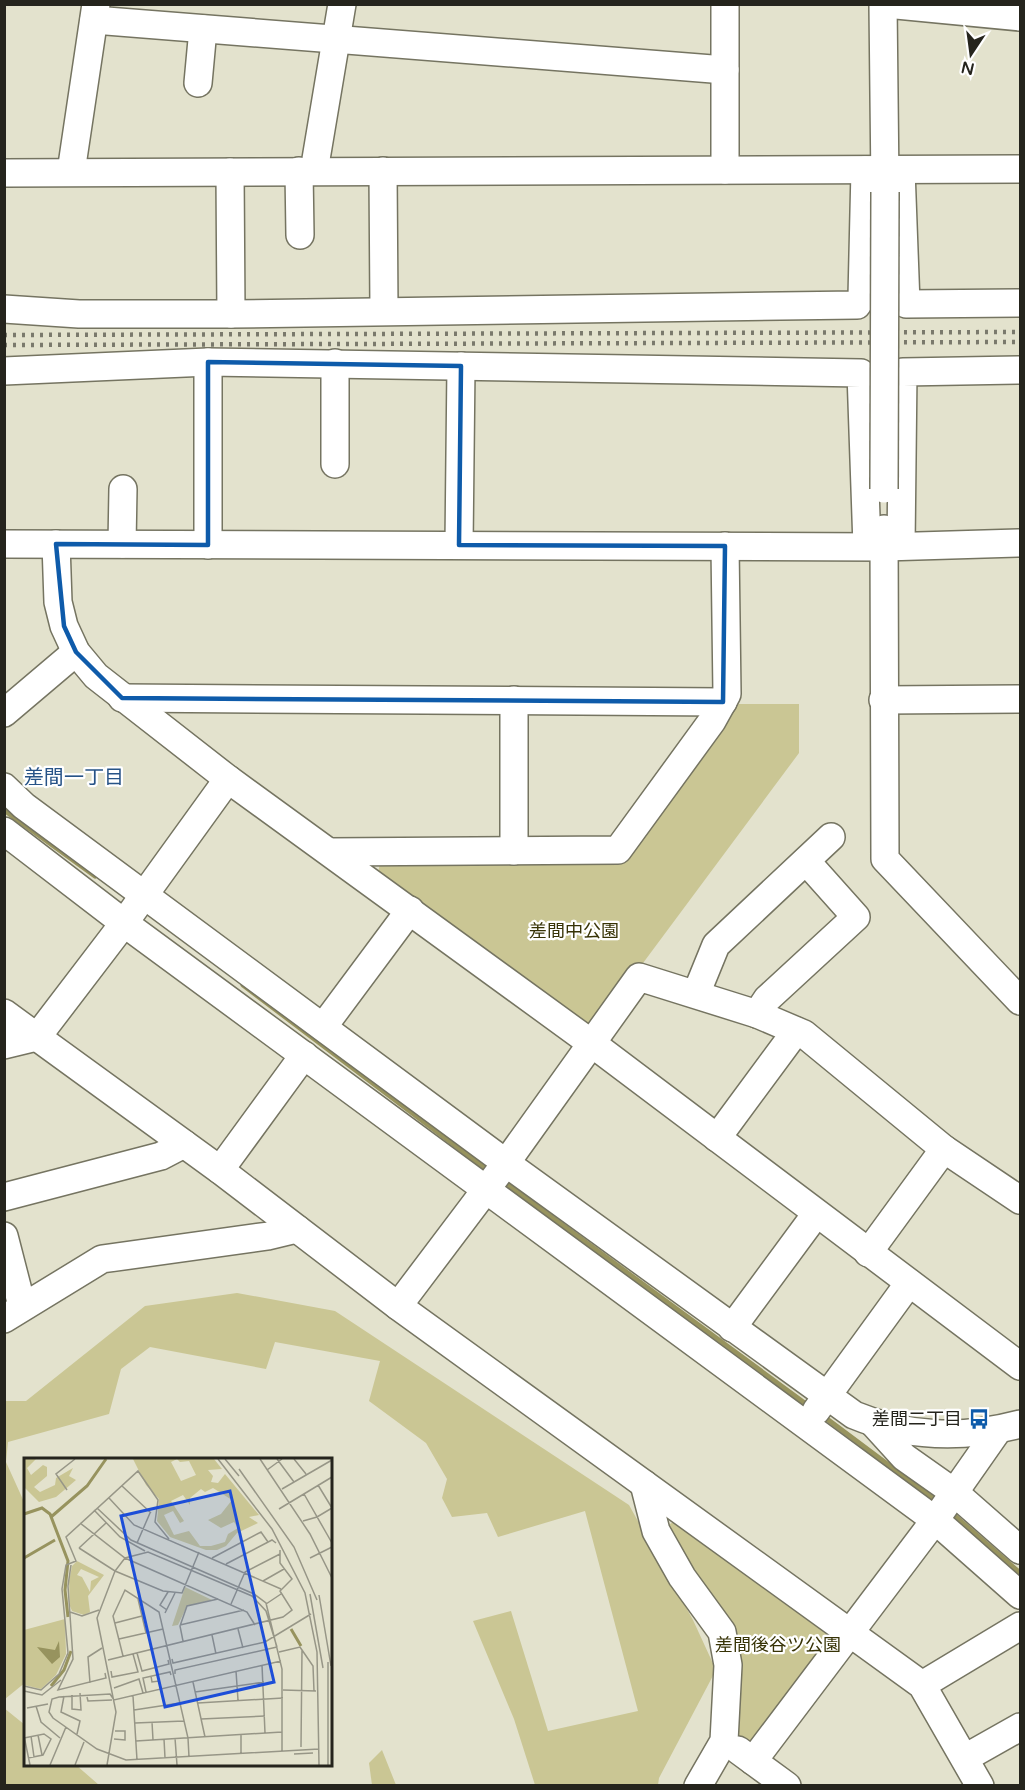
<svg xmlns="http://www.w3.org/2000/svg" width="1025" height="1790" font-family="'Varela Round','Noto Sans JP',sans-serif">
  <rect width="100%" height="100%" fill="#e3e2cd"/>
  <g fill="#cac694">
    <path d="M734 704H799V753L597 1025 581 1028 377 878 381 858 623 857Z"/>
    <path d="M237 1293 335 1311 629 1505 693 1620 716 1670 659 1778 658 1785H535L514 1719 473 1621 511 1611 548 1731 638 1711 585 1511 498 1537 487 1513 452 1517 442 1498 447 1479 426 1443 369 1401 380 1361 275 1342 266 1369 150 1347 121 1369 109 1414 8 1442 6 1462 25 1504 26 1682 5 1699V1401H26L145 1306Z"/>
    <path d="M680 1517 834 1628V1648L759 1748 732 1740 736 1678 663 1529Z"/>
    <path d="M4 1708 25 1725 26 1764 76 1765 99 1785H5Z"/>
    <path d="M382 1750 396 1785H372L369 1763Z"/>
  </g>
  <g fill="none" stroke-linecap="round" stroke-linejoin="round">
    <g stroke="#97935e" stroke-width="5">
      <path d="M4 810 95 876"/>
      <path d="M243 985 489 1171"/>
      <path d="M501 1180 810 1407"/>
      <path d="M823 1416 938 1502"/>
      <path d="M950 1512 1020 1573"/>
    </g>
    <g stroke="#757461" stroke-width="30">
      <g id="minor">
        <path d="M725 4V170"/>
        <path d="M883 4 885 186"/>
        <path d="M886 4 1020 17"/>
        <path d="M94 20 725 70"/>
        <path d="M198 83 203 29"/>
        <path d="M901 170 906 304 1020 303"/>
        <path d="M299 171 300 235"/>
        <path d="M314 171 342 4"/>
        <path d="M383 171 384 310"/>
        <path d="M71 172 96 4"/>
        <path d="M230 172 231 314"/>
        <path d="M4 173 1020 169"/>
        <path d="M4 309 79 314H231L857 305 862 297 865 170"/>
        <path d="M208 362V545"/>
        <path d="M335 363V464"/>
        <path d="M4 371 208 362 861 373 867 546"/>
        <path d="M884 529 885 859 1020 1001"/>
        <path d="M4 544 884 547 1020 543"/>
        <path d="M56 544 58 602 64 626 76 652 96 676 228 779 602 1051 1020 1366"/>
        <path d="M122 544 123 489"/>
        <path d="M459 545 461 366"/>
        <path d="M901 546 903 372 1020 370"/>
        <path d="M122 698 723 702"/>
        <path d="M514 700V851"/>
        <path d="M883 700 1020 699"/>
        <path d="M4 713 76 652"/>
        <path d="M4 787 24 806 506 1163 854 1415C909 1438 963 1439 1020 1424"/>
        <path d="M4 831 124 923 935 1520 1020 1595"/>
        <path d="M330 852 618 850 712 721 727 694 725 546"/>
        <path d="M696 994 716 945 831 837"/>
        <path d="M4 1013 220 1170 398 1306 922 1685 980 1786"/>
        <path d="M757 1014 767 999 856 917 806 861"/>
        <path d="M323 1027 410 910"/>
        <path d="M4 1045 37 1037 124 923 228 779"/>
        <path d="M717 1138 796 1031"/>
        <path d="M220 1170 304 1055"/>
        <path d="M4 1197 161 1156 184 1144"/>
        <path d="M4 1236 22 1306"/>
        <path d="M868 1253 944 1149"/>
        <path d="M398 1306 506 1163 639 977 757 1014 804 1034 944 1149 1020 1200"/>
        <path d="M4 1319 102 1259 268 1236 297 1229"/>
        <path d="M732 1328 816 1214"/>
        <path d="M816 1411 909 1283"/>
        <path d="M874 1424 904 1457 955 1493 1020 1550"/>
        <path d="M644 1484 656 1531 682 1577 722 1632 728 1665 724 1741 698 1786"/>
        <path d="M922 1685 1020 1626"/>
        <path d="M738 1750 787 1786"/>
        <path d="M965 1758 1020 1727"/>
        <path d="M753 1761 935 1520 998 1430"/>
      </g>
    </g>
    <use href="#minor" stroke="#fff" stroke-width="27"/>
    <g stroke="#7a796c" stroke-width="4.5" stroke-dasharray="3 6" stroke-linecap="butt">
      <path d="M4 335 1020 332"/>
      <path d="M4 345 1020 342"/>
    </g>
    <g stroke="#757461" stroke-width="30" stroke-linecap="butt">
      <path id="minor-bridge" d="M884 489 885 192"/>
    </g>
    <use href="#minor-bridge" stroke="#fff" stroke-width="27"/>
  </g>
  <path fill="none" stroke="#0e5baa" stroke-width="4.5" stroke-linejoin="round" d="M208 362 461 366 459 545 725 546 723 702 122 698 76 652 64 626 56 544 208 545Z"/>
  <defs>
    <g id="bus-bare" transform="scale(1.62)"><path d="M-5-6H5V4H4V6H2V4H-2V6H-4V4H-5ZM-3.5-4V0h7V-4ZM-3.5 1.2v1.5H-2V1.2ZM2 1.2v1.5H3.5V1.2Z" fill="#0e5baa" stroke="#fff" stroke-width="2.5" paint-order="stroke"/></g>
  </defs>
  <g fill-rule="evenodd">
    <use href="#bus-bare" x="979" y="1419"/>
  </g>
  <g text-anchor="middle" stroke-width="4.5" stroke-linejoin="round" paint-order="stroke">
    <g font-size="18" fill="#373306" stroke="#fff">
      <text x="574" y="937">差間中公園</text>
      <text x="778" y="1651">差間後谷ツ公園</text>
    </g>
    <g font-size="18" fill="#25241d" stroke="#fff" text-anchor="end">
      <text x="962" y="1425">差間二丁目</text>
    </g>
    <g font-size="20" fill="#275387" stroke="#fff">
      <text x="74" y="784">差間一丁目</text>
    </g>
  </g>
  <g transform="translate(24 1458)">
    <rect width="308" height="308" fill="#e3e2cd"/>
    <path d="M0 1H12L3 10 7 17 19 7 23 9V18L10 29 16 34 31 27 32 20 49 10 45 18 52 22 32 39 15 44 0 29ZM109 1H190L198 11 184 12 189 18 187 24 194 25 201 16 235 57 225 59 234 65 213 75 202 88 193 92H182L146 79 133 63 135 41 122 27ZM153 1 156 4 165 3 172 17 157 23 147 4ZM189 30 208 42 197 56 184 62 197 70 210 64 214 70 204 76 201 84 187 88H176L165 73 150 77 140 57 149 53 156 65 160 63 147 43 159 37 166 47V40L177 31 181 34ZM53 103 80 117 64 138 66 154 60 157 48 153 46 148 45 124 48 108ZM57 111 75 119 67 123 66 134 58 119 53 117ZM161 129 188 142 163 148 154 167 148 168ZM41 161 42 196 32 217 17 231 0 227V172Z" fill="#cac694" fill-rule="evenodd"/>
    <path d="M35 183 36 199 28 206 13 189 31 192Z" fill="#97935e"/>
    <path fill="none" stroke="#97935e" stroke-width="3" d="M0 56 18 50 26 56 44 103 41 132 44 159M27 59 63 28 82 1M0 100 31 82M267 171 277 188M27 228 40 212 47 193"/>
    <path fill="none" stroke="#979687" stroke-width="1.5" d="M194 1 248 71 281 135 293 194 295 307M201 1 215 18M236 1 286 76 308 120M253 1 270 24M270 1 282 16M215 11 270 89 293 142M243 12 258 1M294 27 308 50M98 28 127 55M258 31 308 2M43 32 32 16 51 1M280 36 308 85M85 40 110 67 257 131M73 50 107 82 230 136 242 145 258 211V294M255 51 308 19M70 52 96 79 121 93M279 63 293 59 308 50M56 65 101 100 223 154 231 167M113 85 126 55M55 90 91 113 139 133 158 135 175 94M55 90 82 65M188 100 237 74 244 84M286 100 308 89M202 106 248 82 252 85M47 107 44 128 49 201 34 232 82 220 81 215M239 123 260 111M286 136 299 210M295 137 307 208M114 141 122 175M207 146 221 114 256 96M242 146 257 136M143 152 136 147 144 134M46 154 58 158 75 152M141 155 151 135M91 165 118 158M156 167 220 152M214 171 219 190M188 177 192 196M95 181 139 171M159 183 156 168 163 148 194 141M278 192 289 208 290 233M255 194 276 189 278 192 277 289M113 195 118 213 145 206 144 202M99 198 89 158 101 132 135 154 164 280 165 299M148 201 149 205 241 184 287 156M84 202 259 159 268 152 256 133 268 121 256 105V92M257 203 90 242 86 236 35 239 28 241 25 254 29 260 73 291 102 302 295 291M304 204V307M238 207 241 275M87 213 88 219 114 214 109 196M212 213 214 242M151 216V212L253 189M127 218 128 224 135 223 137 231M169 224 181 279M66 225 64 199 78 190M0 228 17 232 35 216 44 195 38 131 42 107 52 103 42 79 114 13 134 42 131 64 145 81M90 230 115 221 119 235M259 232 292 233M0 233 18 237 37 222M122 234 119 220 146 214 147 217M171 234 240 224M48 237V251L57 252 56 235M40 238 37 254 56 263 53 276M109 238 113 302M63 239 64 243 88 242M174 245 259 240M12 248 17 264 36 280M3 250 24 246M110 252 156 245M177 261 241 258M128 264 129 282M111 265 160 263M14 277 18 297M217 277V296M0 278 6 307M7 278 10 299M0 280 20 276 27 281 19 297 4 300M151 280 153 307M90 281 101 282V273H91M140 281 141 300M112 283 258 274M270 296 289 295M26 307 42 269M51 307 60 284M83 307 92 254 73 160 91 113 101 100 124 94 228 138 242 153 253 189"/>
    <path fill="#1d4ed8" fill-opacity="0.15" stroke="#1d4ed8" stroke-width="3" d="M206 33 250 224 141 249 97 58Z"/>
    <rect width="308" height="308" fill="none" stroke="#25241d" stroke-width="3"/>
  </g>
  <rect width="1025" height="1790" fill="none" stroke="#25241d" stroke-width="12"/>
  <g transform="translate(971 54) rotate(193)" stroke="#ffffff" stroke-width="4.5" paint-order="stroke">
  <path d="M0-4.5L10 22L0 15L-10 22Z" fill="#25241d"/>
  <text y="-9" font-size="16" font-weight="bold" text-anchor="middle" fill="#25241d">N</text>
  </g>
</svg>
